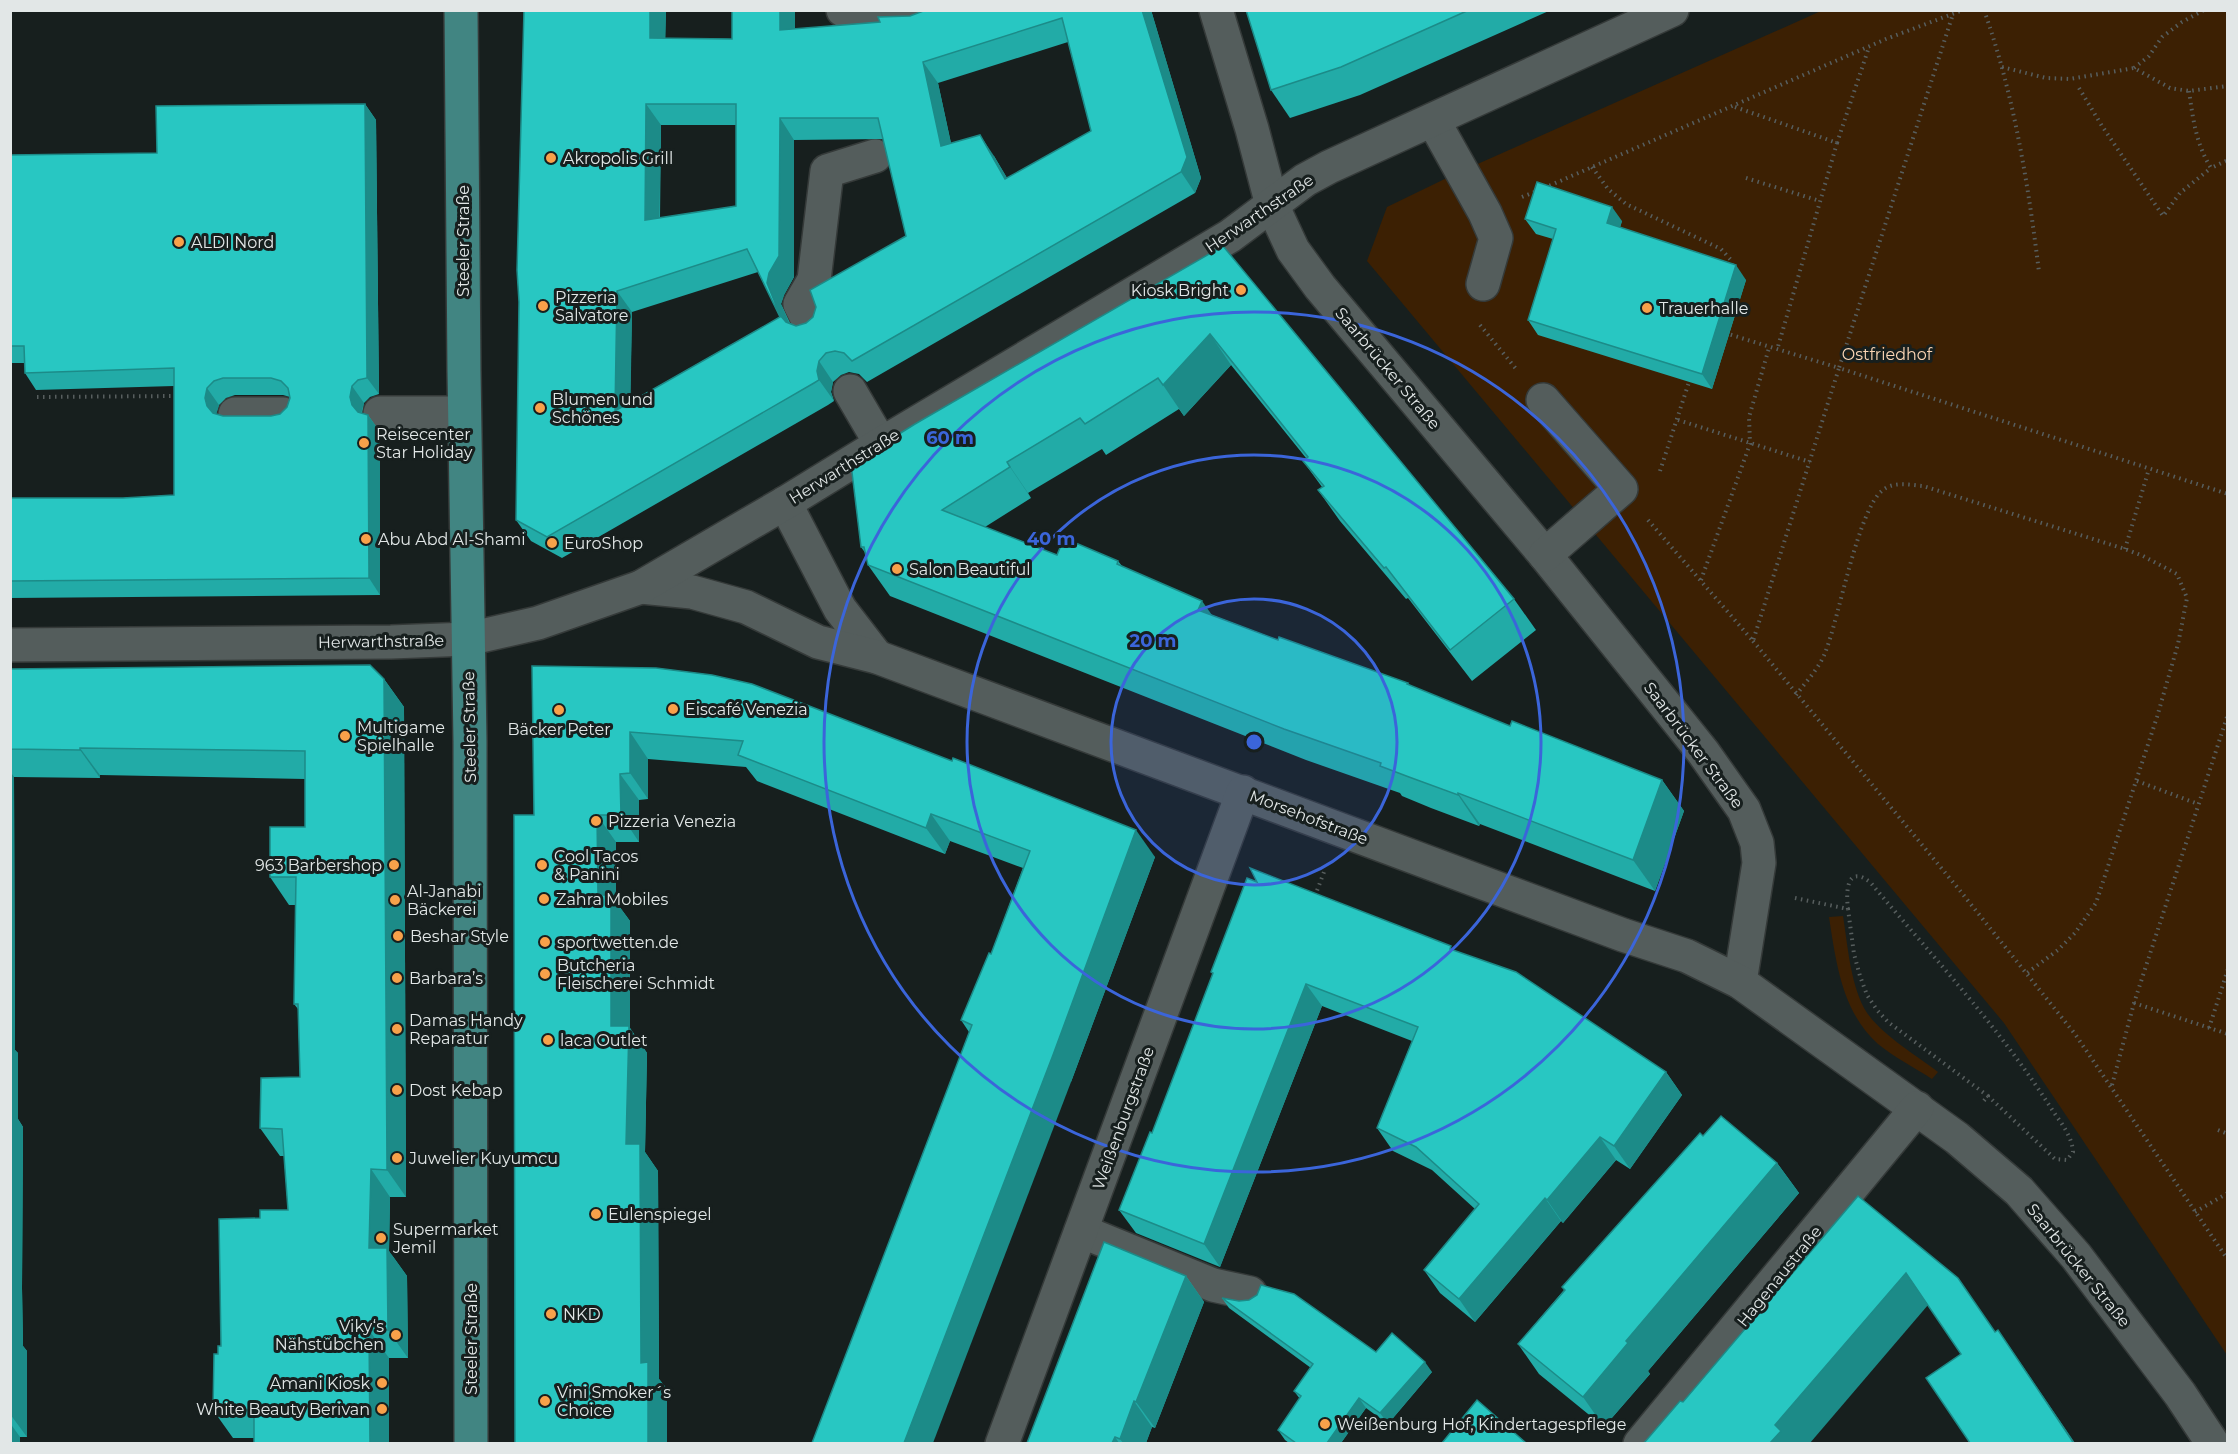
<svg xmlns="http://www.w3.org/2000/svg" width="2238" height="1454" font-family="Montserrat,sans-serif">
  <rect width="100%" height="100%" fill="#171f1e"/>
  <g fill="#3c2003">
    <path d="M1821 11H2227V1355L2004 1023 1367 261 1387 207 1455 174Z"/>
    <path d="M1843 916C1848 947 1850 980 1864 1008 1877 1032 1916 1055 1938 1072L1932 1079C1915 1068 1894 1057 1878 1044 1842 1012 1836 962 1829 917Z"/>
  </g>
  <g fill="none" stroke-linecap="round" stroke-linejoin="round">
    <g stroke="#353a39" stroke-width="36">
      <g id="minor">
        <path d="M843 10 876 19H919L947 10"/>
        <path d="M1216 10 1252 129 1272 205 1293 250 1320 287 1545 555 1703 752 1744 810 1757 843 1759 863 1740 982"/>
        <path d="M1433 120 1485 213 1496 238 1483 284"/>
        <path d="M812 328 800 304 814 280 827 171 875 156"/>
        <path d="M850 391 881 444"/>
        <path d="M1543 400 1621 489 1545 555"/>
        <path d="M380 413H464"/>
        <path d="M235 414H283"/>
        <path d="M785 503 840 609 877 657"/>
        <path d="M641 587 692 592 746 607 818 642 877 657 1623 935 1687 956 1740 982 1957 1138 2019 1191 2076 1256 2180 1394 2213 1444"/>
        <path d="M10 645 391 642 468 639 538 623 641 587 785 503 881 444 1230 236 1305 180 1329 167 1672 10"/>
        <path d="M1081 1231 1213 1285 1250 1293"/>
        <path d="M1002 1444 1243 792"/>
        <path d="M1640 1444 1917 1108"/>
      </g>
    </g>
    <g stroke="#353a39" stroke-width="36">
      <path id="major" d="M461 10 464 372 470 741 471 1444"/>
    </g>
    <g stroke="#575e5e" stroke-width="4" stroke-dasharray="1.5 4.5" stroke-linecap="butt">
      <path d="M1984 10C2014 95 2028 183 2039 272"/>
      <path d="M2002 67 2046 78 2070 79 2134 68 2170 88 2189 91 2228 86"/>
      <path d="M2134 68 2149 56 2162 37 2182 22 2204 10"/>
      <path d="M2079 88 2102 126 2163 216 2180 193 2211 168"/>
      <path d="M2189 91C2193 119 2196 144 2211 168L2228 160"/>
      <path d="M1735 107 1837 143 1777 350"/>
      <path d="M1837 143 1869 47"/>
      <path d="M1592 167 1608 189 1626 204 1721 249 1731 260 1732 268"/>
      <path d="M1746 178 1820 201"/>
      <path d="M1544 188 1886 39 1963 10"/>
      <path d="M1522 197 1537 191"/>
      <path d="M1480 325 1517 370"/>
      <path d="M1725 333 1839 368 1953 14"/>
      <path d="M37 397 177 396"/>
      <path d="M1678 420 1810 462"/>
      <path d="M1660 471 1690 379"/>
      <path d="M1648 520 1753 641 1839 368 2228 494"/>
      <path d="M2125 549 2149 469"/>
      <path d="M1701 580 1750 444 1749 417 1769 348"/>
      <path d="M1753 641 1957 887 2075 1034 2228 1260"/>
      <path d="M1796 695C1806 682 1819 668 1825 653 1839 619 1858 508 1883 490 1894 481 1910 485 1923 486L2125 549 2143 556 2177 574 2187 598 2178 644 2157 717 2096 903 2075 933 2058 950 2027 973"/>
      <path d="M2137 781 2198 804"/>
      <path d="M1315 896 1324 872"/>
      <path d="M1795 898 1848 909 1854 954 1860 976 1867 995 1877 1010 1888 1022 1988 1096 1981 1104"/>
      <path d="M1848 909C1846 893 1846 864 1870 882 1932 956 1999 1027 2051 1108 2060 1122 2072 1135 2073 1152L2067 1160 2055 1159 1988 1096"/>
      <path d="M2134 1003 2228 1034"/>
      <path d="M2209 1028 2228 969"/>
      <path d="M2112 1085 2134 1003 2228 714"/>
      <path d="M2218 1130 2228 1134"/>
      <path d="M2195 1212 2228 1193"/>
    </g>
    <use href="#minor" stroke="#545d5c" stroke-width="33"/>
    <use href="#major" stroke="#418582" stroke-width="33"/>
  </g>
  <g fill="#22aba7" fill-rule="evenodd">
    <path d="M524 10H666L665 38 732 39 795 29 880 22 910 16 926 10H1151L1201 178 1195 193 867 382 859 374 849 372 841 375 833 382 831 392 834 401 828 405 562 558 531 541 516 520ZM1068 42 1091 131 1007 178 994 156 951 143 938 83ZM661 125H736V206L660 218ZM883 139 906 236 806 323 796 326 790 323 781 304 784 295 794 277V140ZM758 272 780 317 630 402 632 312Z"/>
    <path d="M1246 10H1551L1360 95 1290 118 1271 90Z"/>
    <path d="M365 104 376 120 379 394 370 397 364 403 362 413 368 415 380 432V595L10 598V498H123L174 495V386L36 390 25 373V363H10V155L157 153ZM235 395H283L290 397 287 407 280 414 271 416H223L216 414 219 405 226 398Z"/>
    <path d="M1525 219 1622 221 1620 227 1746 280 1712 389 1538 335 1528 320 1553 239 1536 234Z"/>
    <path d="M1223 246 1514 599 1536 630 1472 681 1408 598 1406 599 1340 521 1318 490 1322 487 1303 461 1306 458 1231 365 1184 416 1179 409 1106 455 1102 449 1028 493 1031 498 985 527 1057 555 1118 561 1122 566 1212 615 1278 640 1408 683 1410 686 1510 726 1662 780 1684 811 1655 891 1480 824 1479 826 1431 808 1402 796 1400 793 1306 760 890 596 868 565 866 554 861 547Z"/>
    <path d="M656 668 1155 857 1071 1082 969 1032 961 1020 991 954 1023 868 950 841 945 854 757 781 746 767 648 759V799L639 800V842H616V902L630 921V1028L647 1053 645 1152 658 1171 659 1379 667 1389V1443H515L534 815Z"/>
    <path d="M10 669 384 679 404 707 406 1197H390L389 1251 407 1276 408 1358H389L254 1438H233L213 1410 218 1354 260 1218 288 1210 284 1156H280L260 1128 300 1077 298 1009 294 1004 296 905H289L270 877 305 827V779L100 775V778L14 777 15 1050 18 1053V1119L23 1127 22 1288 23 1346 27 1351V1437H20L10 1443Z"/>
    <path d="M1257 882 1454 950 1666 1072 1682 1095 1630 1169 1616 1160 1563 1223 1561 1221 1475 1322 1440 1293 1424 1270 1475 1209 1432 1170 1393 1151 1377 1128 1412 1041 1322 1006 1220 1267 1136 1233 1119 1210 1152 1133 1213 975 1211 972Z"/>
    <path d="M1703 1136 1777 1163 1799 1193 1648 1371 1650 1374 1604 1427 1539 1374 1518 1344 1564 1290 1562 1287Z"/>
    <path d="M1186 1276 1204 1302 1155 1428 1152 1427 1146 1443H1027Z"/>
    <path d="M1222 1298 1376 1352 1432 1372 1388 1424 1366 1408 1341 1443H1289L1285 1440 1278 1430 1300 1399 1294 1391 1311 1368 1229 1308Z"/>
  </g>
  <g fill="#1c8b88">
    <path d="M650 10H666L665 59 650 38Z"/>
    <path d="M780 10H795V51L780 30Z"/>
    <path d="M1142 10H1151L1201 178 1195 193 1181 172Z"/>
    <path d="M923 62 938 83 956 167 941 146Z"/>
    <path d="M365 104 376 120 379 394 367 378Z"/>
    <path d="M646 104 661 125 659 241 645 220Z"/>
    <path d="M780 118 794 140V277L784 295 781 304 795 336 780 315 767 283 769 273Z"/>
    <path d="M980 135 994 156 1020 200 1005 179Z"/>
    <path d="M1612 207 1622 221 1617 238 1607 223Z"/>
    <path d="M1736 265 1746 280 1712 389 1702 374Z"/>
    <path d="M617 291 632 312 630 432 615 411Z"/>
    <path d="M1210 334 1231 365 1184 416 1163 385Z"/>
    <path d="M819 361 833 382 831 392 834 401 819 380 817 371Z"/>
    <path d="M352 386 364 403 361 414 364 422 352 405 350 397Z"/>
    <path d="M207 388 219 405 216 415 219 423 207 406 205 398Z"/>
    <path d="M368 415 380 432V595L369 578Z"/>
    <path d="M1007 462 1028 493 1031 498 1010 467Z"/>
    <path d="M1202 601 1224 632 1198 610Z"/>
    <path d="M384 679 404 707 406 1197 387 1170Z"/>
    <path d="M630 732 648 759V799L630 773Z"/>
    <path d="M80 748 100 775V778L80 750Z"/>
    <path d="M10 771 14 777 15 1050 18 1053V1119L23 1127 22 1288 23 1346 27 1351V1437L10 1414Z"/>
    <path d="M620 774 639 800V842L621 815Z"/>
    <path d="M1662 780 1684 811 1655 891 1633 860Z"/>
    <path d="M1458 793 1480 824 1479 826 1458 795Z"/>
    <path d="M931 814 950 841 945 854 926 828Z"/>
    <path d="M597 815 616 842V902L630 921V1028L647 1053 645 1152 658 1171 659 1379 667 1389V1443H648L641 1363 626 1144 611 1026 598 895Z"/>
    <path d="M1136 830 1155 857 1071 1082 933 1443H904Z"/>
    <path d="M1306 984 1322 1006 1220 1267 1204 1244Z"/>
    <path d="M1666 1072 1682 1095 1630 1169 1614 1146Z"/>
    <path d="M1600 1137 1616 1160 1563 1223 1547 1200Z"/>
    <path d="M1777 1163 1799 1193 1648 1371 1650 1374 1604 1427 1583 1397 1626 1341Z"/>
    <path d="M371 1169 390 1197 389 1251 407 1276 408 1358 388 1330 369 1248Z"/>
    <path d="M1545 1198 1561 1221 1475 1322 1459 1299Z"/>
    <path d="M1906 1273 1928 1305 1810 1443H1770L1775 1425Z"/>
    <path d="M1186 1276 1204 1302 1155 1428 1136 1402Z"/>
    <path d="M369 1330 389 1358V1443H370Z"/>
    <path d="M1998 1330 2020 1362 2075 1443 2073 1442Z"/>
    <path d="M1425 1362 1432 1372 1388 1424 1380 1413Z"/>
    <path d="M1359 1398 1366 1408 1341 1443H1327Z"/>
    <path d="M1134 1401 1152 1427 1146 1443H1123L1120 1439Z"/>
    <path d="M10 1423 20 1437V1443H10Z"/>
    <path d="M1115 1437 1119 1443H1112Z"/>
  </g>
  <g fill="#28c7c2" stroke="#1c8b88" stroke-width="1.5" fill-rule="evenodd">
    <path d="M524 10H650V38L732 39V10H780V30L880 22 878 17 910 16 926 10H1142L1187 157 1181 172 852 361 844 353 835 351 826 353 819 361 817 371 819 380 814 383 547 537 516 520 519 302 517 270ZM1062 18 1091 131 1005 179 980 135 941 146 923 62ZM646 104H736V206L645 220ZM780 118H878L906 236 810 290 816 307 813 317 806 323 796 326 786 322 780 315 767 283 769 273 779 256ZM747 249 780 317 615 411 617 291Z"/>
    <path d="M1246 10H1469L1341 67 1271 90Z"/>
    <path d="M365 104 367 378 358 380 352 386 350 397 352 405 358 412 368 415 369 578 10 581V498H123L174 495V368L25 373 24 346H10V155L157 153 156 106ZM223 378H271L281 381 288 388 290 398 287 407 280 414 271 416H223L213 413 207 406 205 398 207 388 214 381Z"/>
    <path d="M1537 182 1612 207 1607 223 1736 265 1702 374 1528 320 1556 229 1525 219Z"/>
    <path d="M1223 246 1514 599 1450 650 1386 567 1384 568 1318 490 1324 486 1303 461 1308 457 1210 334 1163 385 1158 378 1085 424 1080 418 1007 462 1010 467 942 510 1057 555 1064 538 1118 561 1117 564 1202 601 1198 610 1278 640 1279 637 1408 683 1407 684 1510 726 1512 721 1662 780 1633 860 1458 793V795L1409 777 1380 766 1381 763 1284 729 868 565 864 547H861L851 464 915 424Z"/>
    <path d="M370 665 384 679 387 1170 371 1169 369 1248H387L388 1330H369L370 1443H254V1410H213L214 1354H218V1346H221L219 1219 260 1218V1210H288L282 1129 260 1128 261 1078 300 1077 298 1004H294L296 877H270V827H305V751L80 748V750L10 749V669Z"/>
    <path d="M532 666 656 668 712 675 752 684 952 761 953 758 1136 830 1053 1055 904 1443H812L972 1025 961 1020 989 953 991 954 1030 851 931 814 926 828 738 755 743 741 630 732V773L620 774 621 815H597L598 895H611V1026H629L626 1144H640L641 1363 648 1362V1443H515L514 815H534Z"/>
    <path d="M1250 868 1451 946 1450 949 1516 972 1666 1072 1614 1146 1600 1137 1547 1200 1545 1198 1459 1299 1424 1270 1479 1204 1416 1147 1377 1128 1418 1027 1306 984 1204 1244 1119 1210 1150 1132 1152 1133 1213 973 1211 972 1247 878 1257 882Z"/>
    <path d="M1721 1116 1777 1163 1626 1341 1628 1343 1583 1397 1518 1344 1565 1290 1562 1287 1700 1133 1703 1136Z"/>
    <path d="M1858 1196 1958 1278 1995 1332 1998 1330 2073 1442 2071 1443H1970L1926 1378 1961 1354 1906 1273 1775 1425 1781 1431 1770 1443H1644L1680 1401 1683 1402Z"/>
    <path d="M1104 1242 1186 1276 1136 1402 1134 1401 1120 1439 1115 1437 1112 1443H1027Z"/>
    <path d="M1261 1285 1294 1294 1376 1352 1392 1333 1425 1362 1380 1413 1359 1398 1327 1443H1296L1278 1430 1301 1396 1294 1391 1313 1364 1222 1298 1239 1301 1249 1300 1257 1295Z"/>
    <path d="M1477 1400 1526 1443H1442Z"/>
  </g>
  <circle cx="1254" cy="742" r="143" fill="#3b65da" fill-opacity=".12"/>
  <g fill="none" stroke="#3b65da" stroke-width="3">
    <circle cx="1254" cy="742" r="143"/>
    <circle cx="1254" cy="742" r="287"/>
    <circle cx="1254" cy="742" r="430"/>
  </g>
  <g fill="#f8a14a" stroke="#171f1e" stroke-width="2">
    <circle cx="551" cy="158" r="6"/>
    <circle cx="179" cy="242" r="6"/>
    <circle cx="1241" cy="290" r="6"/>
    <circle cx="543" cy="306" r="6"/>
    <circle cx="1647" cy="308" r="6"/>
    <circle cx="540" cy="408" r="6"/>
    <circle cx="364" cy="443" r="6"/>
    <circle cx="366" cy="539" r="6"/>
    <circle cx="552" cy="543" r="6"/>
    <circle cx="897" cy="569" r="6"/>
    <circle cx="673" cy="709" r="6"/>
    <circle cx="559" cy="710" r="6"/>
    <circle cx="345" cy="736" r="6"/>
    <circle cx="596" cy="821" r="6"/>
    <circle cx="394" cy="865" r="6"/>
    <circle cx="542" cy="865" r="6"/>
    <circle cx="544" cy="899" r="6"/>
    <circle cx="395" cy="900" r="6"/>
    <circle cx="398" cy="936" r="6"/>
    <circle cx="545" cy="942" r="6"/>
    <circle cx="545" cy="974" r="6"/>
    <circle cx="397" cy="978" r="6"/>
    <circle cx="397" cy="1029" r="6"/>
    <circle cx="548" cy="1040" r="6"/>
    <circle cx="397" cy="1090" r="6"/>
    <circle cx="397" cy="1158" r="6"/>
    <circle cx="596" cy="1214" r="6"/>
    <circle cx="381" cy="1238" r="6"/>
    <circle cx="551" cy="1314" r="6"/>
    <circle cx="396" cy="1335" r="6"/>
    <circle cx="382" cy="1383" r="6"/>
    <circle cx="545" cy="1401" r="6"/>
    <circle cx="382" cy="1409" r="6"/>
    <circle cx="1325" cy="1424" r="6"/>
  </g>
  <g text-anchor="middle" stroke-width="6" stroke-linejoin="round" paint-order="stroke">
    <g font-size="16" fill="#e2e7e7" stroke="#171f1e" text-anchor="start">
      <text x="563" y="164">Akropolis Grill</text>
      <text x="191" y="248">ALDI Nord</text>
      <text x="1229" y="296" text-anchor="end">Kiosk Bright</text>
      <text x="555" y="303">Pizzeria<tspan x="555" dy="18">Salvatore</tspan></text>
      <text x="1659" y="314">Trauerhalle</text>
      <text x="552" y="405">Blumen und<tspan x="552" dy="18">Schönes</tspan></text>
      <text x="376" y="440">Reisecenter<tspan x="376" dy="18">Star Holiday</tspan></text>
      <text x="378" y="545">Abu Abd Al-Shami</text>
      <text x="564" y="549">EuroShop</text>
      <text x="909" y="575">Salon Beautiful</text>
      <text x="685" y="715">Eiscafé Venezia</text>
      <text x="357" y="733">Multigame<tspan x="357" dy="18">Spielhalle</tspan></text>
      <text x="559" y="735" text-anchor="middle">Bäcker Peter</text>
      <text x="608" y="827">Pizzeria Venezia</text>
      <text x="554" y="862">Cool Tacos<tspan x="554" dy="18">&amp; Panini</tspan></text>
      <text x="382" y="871" text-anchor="end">963 Barbershop</text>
      <text x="407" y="897">Al-Janabi<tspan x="407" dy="18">Bäckerei</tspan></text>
      <text x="556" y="905">Zahra Mobiles</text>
      <text x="410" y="942">Beshar Style</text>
      <text x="557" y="948">sportwetten.de</text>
      <text x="557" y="971">Butcheria<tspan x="557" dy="18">Fleischerei Schmidt</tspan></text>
      <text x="409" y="984">Barbara’s</text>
      <text x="409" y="1026">Damas Handy<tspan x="409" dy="18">Reparatur</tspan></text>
      <text x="560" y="1046">laca Outlet</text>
      <text x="409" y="1096">Dost Kebap</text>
      <text x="409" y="1164">Juwelier Kuyumcu</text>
      <text x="608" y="1220">Eulenspiegel</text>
      <text x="393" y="1235">Supermarket<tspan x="393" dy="18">Jemil</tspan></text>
      <text x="563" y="1320">NKD</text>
      <text x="384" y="1332" text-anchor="end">Viky‘s<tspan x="384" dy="18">Nähstübchen</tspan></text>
      <text x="370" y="1389" text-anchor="end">Amani Kiosk</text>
      <text x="557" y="1398">Vini Smoker´s<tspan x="557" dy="18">Choice</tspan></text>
      <text x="370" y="1415" text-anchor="end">White Beauty Berivan</text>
      <text x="1337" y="1430">Weißenburg Hof, Kindertagespflege</text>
    </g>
    <g font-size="16" fill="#e2e7e7" stroke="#171f1e">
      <text transform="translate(1259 213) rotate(-34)" y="6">Herwarthstraße</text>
      <text transform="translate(463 241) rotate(-90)" y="6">Steeler Straße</text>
      <text transform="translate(1388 368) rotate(50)" y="6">Saarbrücker Straße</text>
      <text transform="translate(844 466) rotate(-32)" y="6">Herwarthstraße</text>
      <text transform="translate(381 641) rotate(-1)" y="6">Herwarthstraße</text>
      <text transform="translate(469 727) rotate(-91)" y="6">Steeler Straße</text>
      <text transform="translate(1694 745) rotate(53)" y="6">Saarbrücker Straße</text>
      <text transform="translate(1309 817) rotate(21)" y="6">Morsehofstraße</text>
      <text transform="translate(1123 1118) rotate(-70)" y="6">Weißenburgstraße</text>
      <text transform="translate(2079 1265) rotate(51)" y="6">Saarbrücker Straße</text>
      <text transform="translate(1779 1276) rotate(-51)" y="6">Hagenaustraße</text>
      <text transform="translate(471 1339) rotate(-90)" y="6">Steeler Straße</text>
    </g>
    <g font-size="16" fill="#fcd6b5" stroke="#171f1e">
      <text x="1887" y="360">Ostfriedhof</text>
    </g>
  </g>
  <circle cx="1254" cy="742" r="9" fill="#3b65da" stroke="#171f1e" stroke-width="3"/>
  <g font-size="18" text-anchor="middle" font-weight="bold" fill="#3b65da" stroke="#171f1e" stroke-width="6" stroke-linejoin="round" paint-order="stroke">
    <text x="950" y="444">60 m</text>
    <text x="1051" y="545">40 m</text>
    <text x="1153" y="647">20 m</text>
  </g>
  <rect width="2238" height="1454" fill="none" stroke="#e2e7e7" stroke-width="24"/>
</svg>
